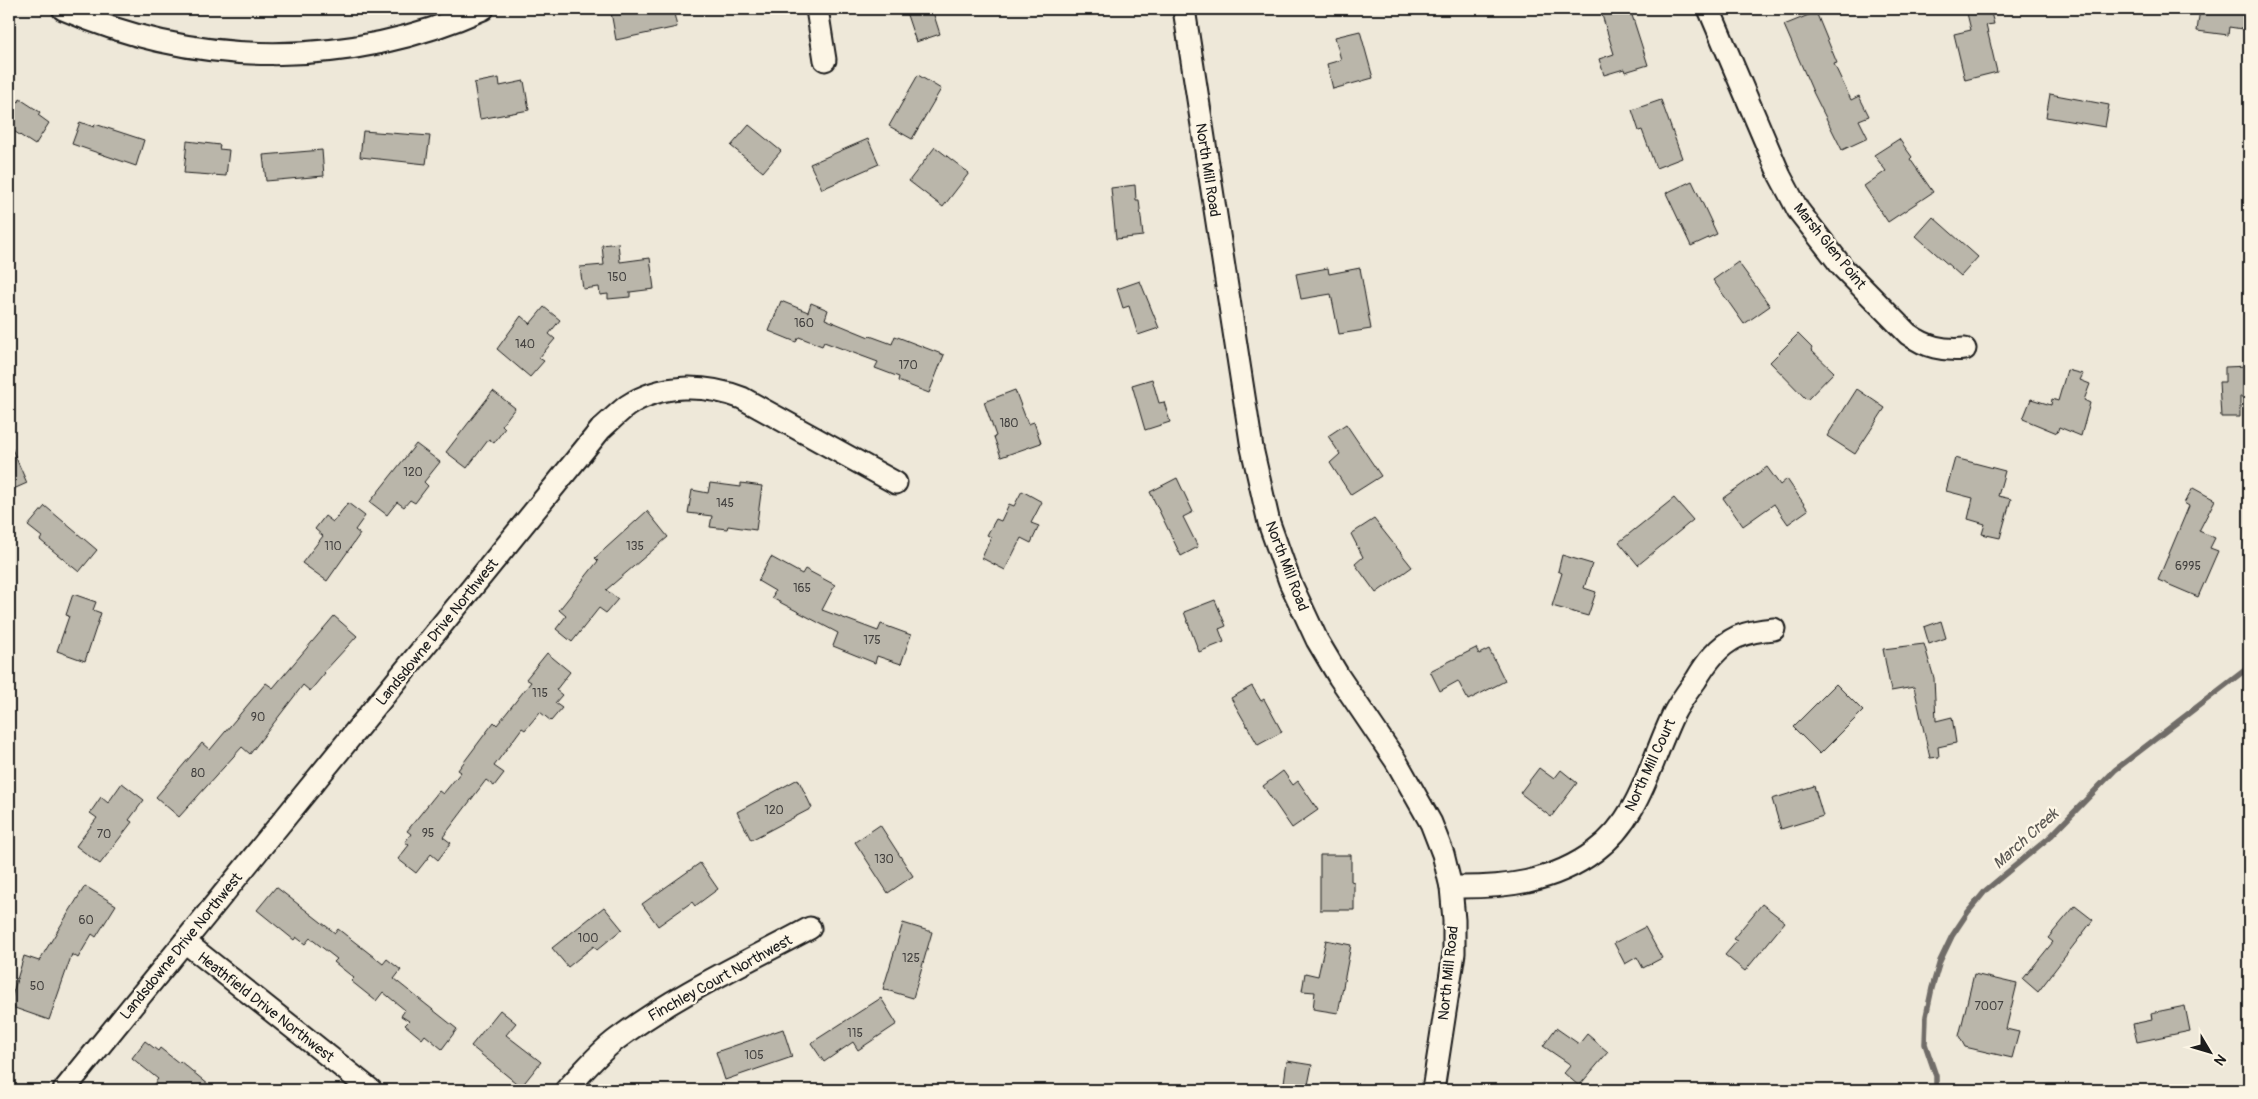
<svg xmlns="http://www.w3.org/2000/svg" width="2258" height="1099" font-family="Pangolin,sans-serif">
  <rect width="100%" height="100%" fill="#eee8d9"/>
  <filter id="ink" filterUnits="userSpaceOnUse"><feTurbulence type="fractalNoise" baseFrequency=".02" numOctaves="2"/><feDisplacementMap in="SourceGraphic" scale="10" xChannelSelector="R" yChannelSelector="G"/><feConvolveMatrix kernelMatrix="1 2 1 2 8 2 1 2 1" color-interpolation-filters="sRGB"/></filter>
  <g filter="url(#ink)">
    <g fill="none" stroke-linecap="round" stroke-linejoin="round">
      <g stroke="#6f6c67" stroke-width="5.5">
        <path d="M1715 1090H1725"/>
        <path d="M1936 1090V1076L1925 1044 1926 1016 1932 988 1940 961 1952 936 1968 912 1986 890 2051 836 2115 770 2249 667"/>
      </g>
    </g>
    <g fill="#bab6aa" stroke="#1c1c1c">
      <path d="M628 9H673L677 27 616 40 611 12Z"/>
      <path d="M905 9H932L940 34 916 42Z"/>
      <path d="M1621 9H1630L1648 65 1625 72 1624 69 1604 75 1599 59 1614 54 1602 15Z"/>
      <path d="M1966 9H1990L1994 24 1986 25 1997 72 1965 80 1954 34 1971 30Z"/>
      <path d="M2200 9H2249V30L2229 27 2228 35 2197 31Z"/>
      <path d="M1816 12 1837 63 1834 64 1851 100 1859 96 1869 116 1859 120 1868 138 1842 150 1814 94 1784 25Z"/>
      <path d="M1360 31 1373 78 1333 89 1327 64 1341 60 1335 37Z"/>
      <path d="M918 75 941 89 912 139 889 126Z"/>
      <path d="M499 78 500 86 524 81 529 110 480 119 474 83Z"/>
      <path d="M2050 94 2109 105 2105 127 2046 117Z"/>
      <path d="M9 95 19 102 20 99 40 112 38 115 49 123 35 145 9 128Z"/>
      <path d="M1661 100 1682 158 1656 168 1642 130 1639 131 1632 110Z"/>
      <path d="M80 122 94 127 95 124 144 140 136 166 72 144Z"/>
      <path d="M749 125 781 151 763 172 731 146Z"/>
      <path d="M363 131 430 136 426 164 360 157Z"/>
      <path d="M868 139 879 164 822 189 810 164Z"/>
      <path d="M1899 139 1912 157 1910 159 1933 192 1888 222 1864 186 1886 171 1874 155Z"/>
      <path d="M187 141 220 145 219 149 229 150 226 176 184 173Z"/>
      <path d="M935 147 969 173 943 207 909 181Z"/>
      <path d="M322 150 324 176 266 181 263 155Z"/>
      <path d="M1692 181 1717 234 1691 246 1666 193Z"/>
      <path d="M1135 185 1136 200H1139L1143 236 1116 239 1111 188Z"/>
      <path d="M1933 217 1978 257 1961 276 1916 236Z"/>
      <path d="M618 243 620 262 650 258 654 289 630 292V297L608 299V294L600 295 599 287 583 289 580 267 604 265 602 245Z"/>
      <path d="M1738 262 1770 306 1744 324 1713 280Z"/>
      <path d="M1328 268 1329 274 1360 268 1371 329 1339 334 1331 294 1301 299 1296 274Z"/>
      <path d="M1140 281 1159 328 1138 335 1129 306 1123 308 1117 289Z"/>
      <path d="M781 301 808 312 811 303 828 310 825 319 869 337 870 336 892 344 895 336 944 355 929 393 898 381 899 377 875 368 878 362 824 342 822 346 799 337 796 342 769 331Z"/>
      <path d="M544 307 560 320 549 334 555 339 539 358 544 361 530 377 497 349 521 316 530 324Z"/>
      <path d="M1798 334 1812 348 1811 350 1834 372 1807 400 1770 362Z"/>
      <path d="M2249 366V397H2240V417H2221L2219 382H2225V367Z"/>
      <path d="M2067 370 2083 374 2080 380 2090 384 2084 400 2090 403 2081 436 2059 427 2057 433 2023 419 2031 399 2051 405 2052 399 2058 401Z"/>
      <path d="M1152 379 1159 403 1164 402 1170 422 1145 430 1132 385Z"/>
      <path d="M1857 389 1885 408 1855 454 1827 436Z"/>
      <path d="M1015 390 1028 424 1034 422 1041 443 1001 457 994 437 996 436 984 402Z"/>
      <path d="M493 391 515 408 502 425 505 428 494 443 489 439 467 468 446 452Z"/>
      <path d="M1346 424 1381 476 1351 495 1330 463 1340 454 1328 436Z"/>
      <path d="M9 442 27 483 9 491Z"/>
      <path d="M416 444 440 462 424 482 428 486 415 503 410 500 404 507 397 502 387 515 370 502Z"/>
      <path d="M1955 458 2005 471 1998 496 2011 499 2000 538 1982 534 1985 524 1968 519 1973 498 1946 491Z"/>
      <path d="M1767 467 1780 485 1787 479 1808 510 1788 524 1774 504 1743 526 1723 498Z"/>
      <path d="M1177 478 1193 512 1183 517 1198 547 1181 556 1150 492Z"/>
      <path d="M710 483 741 487V483L762 486 756 530 728 526 727 529 710 527 712 516 688 513 692 490 708 493Z"/>
      <path d="M2193 488 2215 500 2199 531 2215 538 2210 548 2218 551 2198 597 2158 580 2189 506 2184 503Z"/>
      <path d="M1022 491 1042 502 1031 523 1039 526 1031 543 1021 538 1005 570 982 558 991 537 987 535 996 519 1001 521 1009 504 1014 506Z"/>
      <path d="M1674 498 1693 520 1638 565 1619 542Z"/>
      <path d="M348 503 365 516 355 530 360 534 327 581 302 563 323 536 315 529 325 516 333 522Z"/>
      <path d="M45 506 97 550 79 572 40 540 42 537 28 526Z"/>
      <path d="M647 511 668 537 606 590 618 599 606 613 599 608 572 642 556 629 566 616 559 610 598 561 595 558Z"/>
      <path d="M1374 519 1412 567 1376 593 1355 564 1363 557 1351 534Z"/>
      <path d="M1562 555 1592 564 1584 588 1596 592 1588 616 1552 606 1562 573 1558 571Z"/>
      <path d="M771 557 802 574 805 569 835 585 822 610 878 631 881 624 911 635 901 664 877 656 875 663 833 646 838 633 772 598 775 591 758 581Z"/>
      <path d="M73 594 96 602 93 610 101 613 85 661 57 651 69 616 66 615Z"/>
      <path d="M1215 600 1226 626 1219 629 1224 642 1199 652 1184 612Z"/>
      <path d="M334 616 357 636 324 672 325 673 310 691 303 685 250 754 242 747 179 817 156 797 202 743 210 750 266 683 273 688Z"/>
      <path d="M1941 621 1946 638 1929 644 1924 627Z"/>
      <path d="M1924 644 1934 678 1936 721 1952 717 1956 743 1938 747 1939 757 1930 758 1914 687 1891 691 1883 649Z"/>
      <path d="M1476 648 1479 654 1489 649 1505 681 1468 700 1458 681 1440 691 1430 671Z"/>
      <path d="M547 653 570 672 556 690 562 695 555 703 562 708 551 721 540 712 525 730 522 728 494 766 504 773 494 786 486 780 443 837 451 843 438 860 431 854 416 873 398 859 409 845 405 842 411 834 407 831 439 791 443 794 461 772 458 770 494 722 497 725 531 682 526 679Z"/>
      <path d="M1836 684 1863 711 1820 754 1793 727Z"/>
      <path d="M1252 686 1261 701 1264 699 1282 732 1258 745 1231 698Z"/>
      <path d="M1539 768 1554 779 1561 770 1577 783 1551 817 1520 793Z"/>
      <path d="M1283 771 1293 785 1298 781 1318 810 1292 828 1263 786Z"/>
      <path d="M798 779 812 808 751 840 737 812Z"/>
      <path d="M122 783 144 800 129 820 132 822 100 864 76 846 97 818 90 813 101 797 108 803Z"/>
      <path d="M1814 786 1823 816 1781 829 1772 799Z"/>
      <path d="M880 825 913 876 888 893 855 842Z"/>
      <path d="M1320 855H1351V881L1354 882V910H1320Z"/>
      <path d="M700 863 718 889 695 906 692 902 658 926 642 904Z"/>
      <path d="M85 886 116 905 96 937 92 934 78 958 72 954 49 1020 9 1006 24 956 39 961Z"/>
      <path d="M276 887 335 933 338 929 383 964 387 959 401 970 394 979 457 1029 442 1049 425 1035 422 1039 405 1025 409 1021 401 1016 405 1010 383 992 376 1001 351 981 354 978 334 962 337 959 310 938 305 944 296 937 294 940 257 910Z"/>
      <path d="M1762 904 1785 922 1745 971 1725 955 1737 941 1733 939Z"/>
      <path d="M2075 906 2093 920 2038 992 2023 979 2053 942 2048 938Z"/>
      <path d="M604 907 622 929 597 950 594 946 568 967 552 948Z"/>
      <path d="M903 923 932 932 913 998 883 989Z"/>
      <path d="M1645 927 1662 958 1643 968 1637 957 1625 964 1614 943Z"/>
      <path d="M1326 940 1351 945 1338 1013 1313 1009 1315 992 1302 991 1305 973 1318 976Z"/>
      <path d="M1974 974 2017 984 2006 1029 2019 1032 2012 1058 1965 1047 1959 1036Z"/>
      <path d="M881 998 897 1024 858 1050 853 1042 824 1062 811 1043Z"/>
      <path d="M2185 1006 2190 1031 2137 1042 2133 1024 2152 1020 2151 1013Z"/>
      <path d="M500 1010 516 1023 506 1035 541 1062 521 1087 471 1046Z"/>
      <path d="M1556 1028 1579 1044 1587 1034 1608 1052 1579 1086 1564 1073 1571 1065 1543 1046Z"/>
      <path d="M783 1029 792 1057 725 1080 716 1052Z"/>
      <path d="M145 1041 158 1051 160 1048 179 1063 180 1061 215 1090H149L158 1079 132 1058Z"/>
      <path d="M1287 1061 1312 1065 1307 1090H1283Z"/>
    </g>
    <g fill="none" stroke-linecap="round" stroke-linejoin="round">
      <g stroke="#1c1c1c" stroke-width="25">
        <g id="minor">
          <path d="M63 9C198 68 348 69 483 9"/>
          <path d="M817 9 825 60"/>
          <path d="M1184 9 1252 448 1269 523 1290 582 1317 640 1339 677 1396 761 1431 823 1443 854 1451 887 1454 920V953L1433 1090"/>
          <path d="M1709 9 1780 176 1798 210 1843 268 1908 334C1926 347 1943 351 1965 349"/>
          <path d="M1451 887C1502 888 1553 883 1595 851 1640 818 1650 763 1673 715 1679 703 1688 691 1696 680 1706 663 1718 646 1737 637 1749 632 1761 630 1774 629"/>
          <path d="M185 942 371 1090"/>
          <path d="M64 1090 601 429C609 422 618 413 627 406 661 383 705 384 742 398L896 483"/>
          <path d="M566 1090C582 1073 598 1053 617 1039 677 994 745 963 810 928"/>
        </g>
      </g>
      <use href="#minor" stroke="#fcf5e5" stroke-width="21"/>
    </g>
  </g>
  <g text-anchor="middle" stroke-width="5" stroke-linejoin="round" paint-order="stroke">
    <g font-size="12" fill="#444240">
      <text x="617" y="281">150</text>
      <text x="804" y="327">160</text>
      <text x="525" y="348">140</text>
      <text x="908" y="369">170</text>
      <text x="1009" y="427">180</text>
      <text x="413" y="476">120</text>
      <text x="725" y="507">145</text>
      <text x="333" y="550">110</text>
      <text x="635" y="550">135</text>
      <text x="2188" y="570">6995</text>
      <text x="802" y="592">165</text>
      <text x="872" y="644">175</text>
      <text x="540" y="697">115</text>
      <text x="258" y="721">90</text>
      <text x="198" y="777">80</text>
      <text x="774" y="814">120</text>
      <text x="428" y="837">95</text>
      <text x="104" y="838">70</text>
      <text x="884" y="863">130</text>
      <text x="86" y="924">60</text>
      <text x="588" y="942">100</text>
      <text x="911" y="962">125</text>
      <text x="37" y="990">50</text>
      <text x="1989" y="1010">7007</text>
      <text x="855" y="1037">115</text>
      <text x="754" y="1059">105</text>
    </g>
    <g font-size="15" fill="#1c1c1c" stroke="#fcf5e5">
      <text transform="translate(1208 170) rotate(81)" y="5">North Mill Road</text>
      <text transform="translate(1830 246) rotate(51)" y="5">Marsh Glen Point</text>
      <text transform="translate(1287 566) rotate(69)" y="5">North Mill Road</text>
      <text transform="translate(437 632) rotate(-51)" y="5">Landsdowne Drive Northwest</text>
      <text transform="translate(1650 765) rotate(-65)" y="5">North Mill Court</text>
      <text transform="translate(181 946) rotate(-51)" y="5">Landsdowne Drive Northwest</text>
      <text transform="translate(1448 973) rotate(-84)" y="5">North Mill Road</text>
      <text transform="translate(720 978) rotate(-29)" y="5">Finchley Court Northwest</text>
      <text transform="translate(266 1007) rotate(38)" y="5">Heathfield Drive Northwest</text>
    </g>
    <g font-size="16" font-style="italic" fill="#5b5854" stroke="#fcf5e5">
      <text transform="translate(2025 838) rotate(-42)" y="6">March Creek</text>
    </g>
  </g>
  <rect width="2258" height="1099" fill="none" stroke="#fcf5e5" stroke-width="30"/>
  <rect x="15" y="15" width="2228" height="1069" fill="none" stroke="#1c1c1c" stroke-width="2" filter="url(#ink)"/>
  <g transform="translate(2210 1052) rotate(128)" stroke="#fcf5e5" stroke-width="4" paint-order="stroke">
  <path d="M0-4L9 19L0 12L-9 19Z" fill="#1c1c1c"/>
  <text y="-8" font-size="14" font-weight="bold" text-anchor="middle" fill="#1c1c1c">N</text>
  </g>
</svg>
